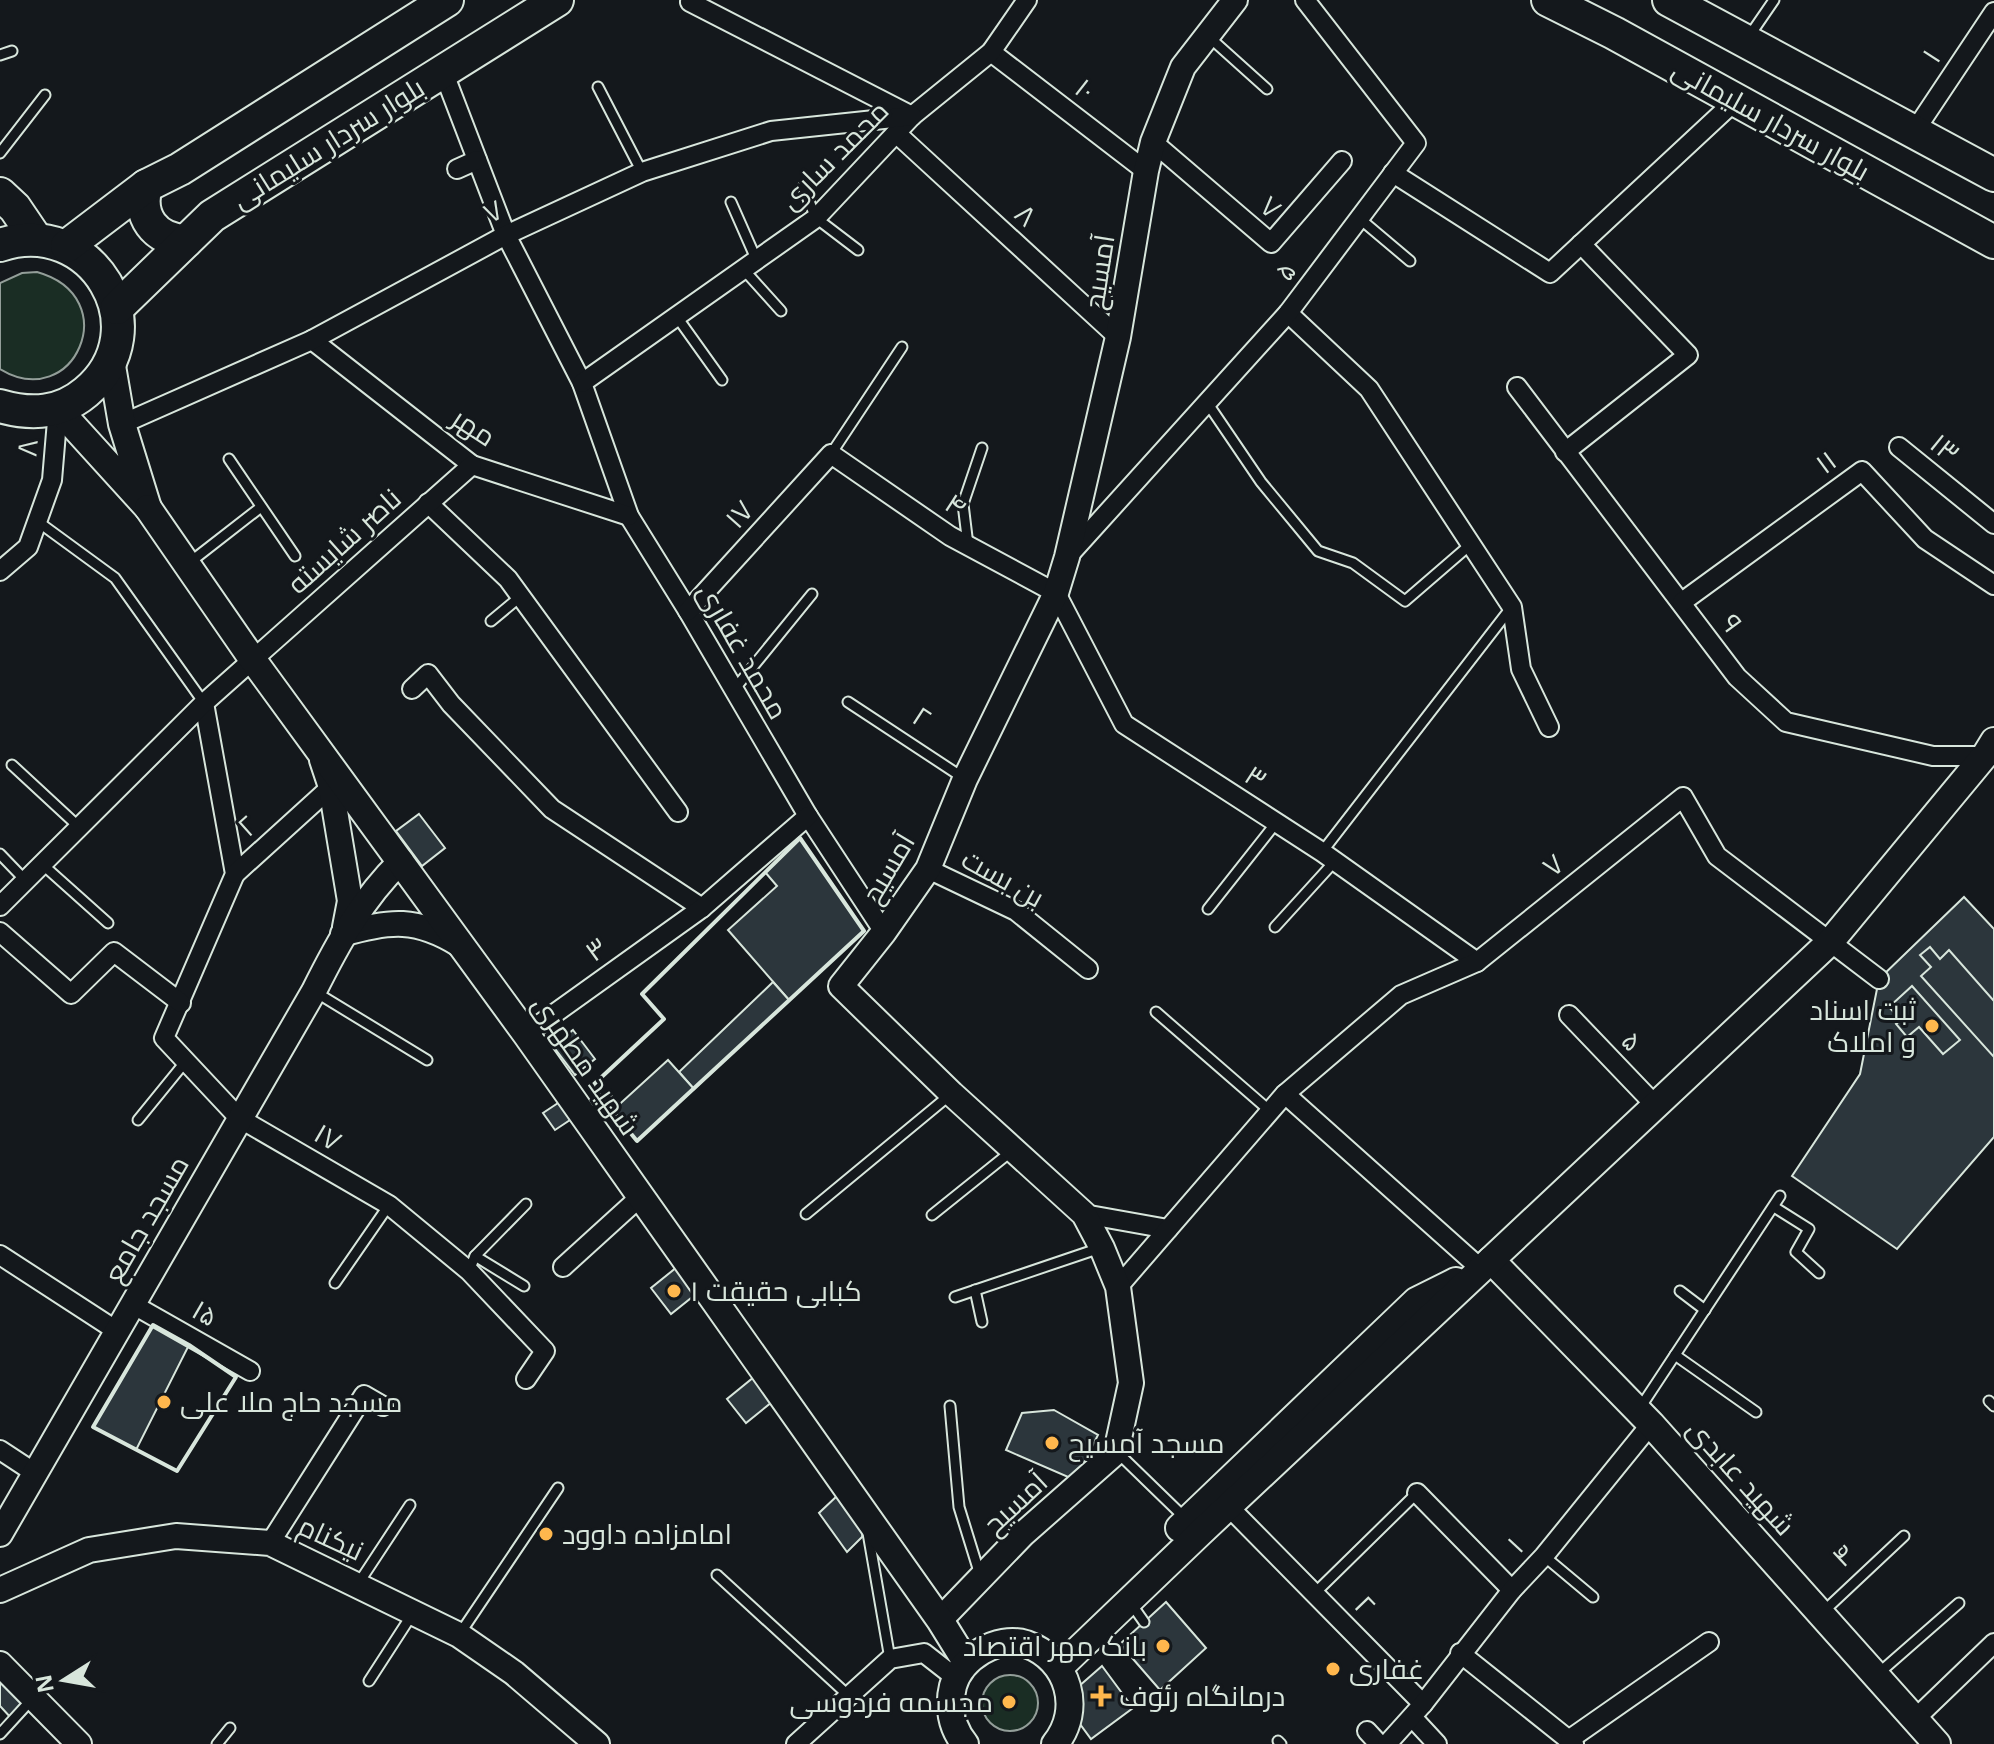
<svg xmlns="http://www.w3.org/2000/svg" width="1994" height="1744" font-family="'Open Sans',Cairo,sans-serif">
  <rect width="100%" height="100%" fill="#14181c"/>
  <g fill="#1a2d24" stroke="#939e99" stroke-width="2">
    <path d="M37 272C126 297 74 414 0 369V283L22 273Z"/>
    <circle cx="1010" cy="1703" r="28"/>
  </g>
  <g fill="#2c363c" stroke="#d8e6dc" stroke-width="2">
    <path d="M419 814 445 848 422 866 396 831Z"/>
    <path d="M800 838 864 931 789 1000 728 930 777 886 765 872Z"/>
    <path d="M1964 897 1994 929V1137L1897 1249 1792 1176 1860 1074 1879 979Z"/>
    <path d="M1930 947 1940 959 1949 950 1994 1001V1057L1921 976 1931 967 1920 955Z"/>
    <path d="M773 982 789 1000 694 1089 679 1072Z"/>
    <path d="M1912 986 1960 1040 1943 1054 1919 1027 1907 1037 1896 1024 1901 1020 1889 1007Z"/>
    <path d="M573 1030 595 1059 575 1075 553 1046Z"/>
    <path d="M668 1060 694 1089 637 1141 612 1111Z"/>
    <path d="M561 1101 573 1118 555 1130 543 1113Z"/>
    <path d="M677 1267 696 1294 671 1314 651 1288Z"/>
    <path d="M153 1325 189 1345 136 1450 93 1427Z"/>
    <path d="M754 1377 772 1402 746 1423 727 1399Z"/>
    <path d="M1054 1410 1098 1435 1075 1480 1006 1450 1022 1413Z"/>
    <path d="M838 1495 863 1529 862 1537 847 1552 819 1513Z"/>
    <path d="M1166 1602 1206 1648 1160 1690 1120 1644Z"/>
    <path d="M1102 1666 1133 1708 1091 1739 1080 1724 1075 1705 1078 1687Z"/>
    <path d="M0 1679 28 1702 12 1719 0 1706Z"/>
  </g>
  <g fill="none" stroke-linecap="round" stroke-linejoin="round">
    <g stroke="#d8e6dc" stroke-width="13">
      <g id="service">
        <path d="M1750 35 1774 0"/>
        <path d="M1208 36 1267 89"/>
        <path d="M0 55 12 51"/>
        <path d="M598 87 642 172"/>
        <path d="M0 153 45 95"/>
        <path d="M803 187 816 218 858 250"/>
        <path d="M731 202 757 261"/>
        <path d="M1359 218 1410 261"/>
        <path d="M745 271 781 311"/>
        <path d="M677 317 722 380"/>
        <path d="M1206 401 1261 482 1318 551 1353 563 1405 601 1471 544"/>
        <path d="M831 454 902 347"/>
        <path d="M229 459 295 556"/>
        <path d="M37 521 115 578 204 703"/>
        <path d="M968 545 963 504 982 448"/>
        <path d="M189 563 261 507"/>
        <path d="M491 621 521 596"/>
        <path d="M733 691 812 594"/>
        <path d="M848 702 965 779"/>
        <path d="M12 765 79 827"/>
        <path d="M1322 852 1510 609"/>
        <path d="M0 854 25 880"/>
        <path d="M42 864 108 923"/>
        <path d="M1208 909 1276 823"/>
        <path d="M1275 927 1335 861"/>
        <path d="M317 993 427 1060"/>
        <path d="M1156 1012 1270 1111"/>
        <path d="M138 1120 186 1061"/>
        <path d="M1774 1207 1809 1229 1796 1252 1819 1273"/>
        <path d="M806 1214 951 1094"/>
        <path d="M932 1215 1013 1150"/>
        <path d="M475 1256 524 1286"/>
        <path d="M469 1271 475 1256 526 1204"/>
        <path d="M335 1283 389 1205"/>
        <path d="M975 1290 982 1322"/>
        <path d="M1680 1291 1705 1310"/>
        <path d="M955 1297 1100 1248"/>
        <path d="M1675 1355 1756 1412"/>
        <path d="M1989 1401 1994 1406"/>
        <path d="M950 1406 959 1507 980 1575"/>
        <path d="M1640 1408 1780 1196"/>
        <path d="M1118 1453 1185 1518"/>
        <path d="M868 1533 890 1659"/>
        <path d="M1544 1556 1593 1597"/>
        <path d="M717 1575 849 1696"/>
        <path d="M358 1584 410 1505"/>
        <path d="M1315 1593 1417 1493"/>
        <path d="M1130 1602 1144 1622"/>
        <path d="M1823 1612 1904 1536"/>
        <path d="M459 1635 558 1488"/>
        <path d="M1879 1673 1959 1603"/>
        <path d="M369 1681 413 1613"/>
        <path d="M0 1734 33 1698"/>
        <path d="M1278 1741 1281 1744"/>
        <path d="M217 1744 230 1728"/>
      </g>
    </g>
    <g stroke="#d8e6dc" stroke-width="22">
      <g id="minor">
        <path d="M690 2 912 116"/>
        <path d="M991 52 1146 171"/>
        <path d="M443 71 506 235 582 383 629 516 688 611 808 816 884 932"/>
        <path d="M1914 132 1994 12"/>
        <path d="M896 133 1118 337"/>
        <path d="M1153 142 1271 243 1342 161"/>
        <path d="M457 169 477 160"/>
        <path d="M1393 173 1550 273 1736 100"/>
        <path d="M1288 313 1369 389 1512 607 1521 669 1549 727"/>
        <path d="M312 340 472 465 629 516"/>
        <path d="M582 383 816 218 912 116 991 52 1027 0"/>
        <path d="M1517 387 1737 677 1786 722 1933 756H1992"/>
        <path d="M122 424 312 340 506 235 642 172 771 131 912 116"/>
        <path d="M1899 447 1994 524"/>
        <path d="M1565 452 1688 355 1581 244"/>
        <path d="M428 503 508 579 678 812"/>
        <path d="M1069 555 1288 313 1416 143 1305 0"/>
        <path d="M0 571 28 547 52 480 58 409"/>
        <path d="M1682 602 1862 471 1925 539 1994 585"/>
        <path d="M688 611 831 454 950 536 1056 593 1124 724 1322 852 1477 962"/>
        <path d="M412 689 428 674 451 704 552 809 702 908"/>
        <path d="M204 703 235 874 164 1038 239 1118 389 1205 469 1271 545 1351 526 1379"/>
        <path d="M928 869 1016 911 1088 969"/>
        <path d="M235 874 331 787"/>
        <path d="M0 906 204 703 472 465"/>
        <path d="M0 932 71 994 114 952 181 1003"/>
        <path d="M1569 1015 1656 1106"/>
        <path d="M526 1034 702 908 808 816"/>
        <path d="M1285 1094 1481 1269"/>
        <path d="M588 1122 607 1105"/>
        <path d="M1084 1214 1168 1229"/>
        <path d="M0 1255 117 1331"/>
        <path d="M563 1267 640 1197"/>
        <path d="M1118 1287 1285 1094 1401 995 1477 962 1683 797 1717 856 1879 979"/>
        <path d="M132 1304 250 1371"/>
        <path d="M0 1450 35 1473"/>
        <path d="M1417 1493 1512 1590"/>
        <path d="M1229 1507 1423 1704"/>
        <path d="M270 1543 364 1395 383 1406"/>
        <path d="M1460 1653 1574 1744"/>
        <path d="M1412 1717 1437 1744"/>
        <path d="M1915 1719 1994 1643"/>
        <path d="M1367 1731 1379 1744"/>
        <path d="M1570 1739 1709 1642"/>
        <path d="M796 1744 890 1659 924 1653 956 1678"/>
        <path d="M1387 1744 1423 1704 1512 1590 1544 1556 1651 1424"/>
      </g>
    </g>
    <g stroke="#d8e6dc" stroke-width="28">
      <g id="tertiary">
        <path d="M322 760 331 787 350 901 345 927"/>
        <path d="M343 934C390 920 417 918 459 944"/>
        <path d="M0 1534 314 991C338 943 362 899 401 861"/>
        <path d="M0 1590 89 1550 176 1536 270 1543 459 1635 514 1673 597 1744"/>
        <path d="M940 1620 1023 1534 1116 1452 1131 1383 1118 1287 1102 1248 1084 1214 952 1094 841 986 884 932 928 869 965 779 1056 593 1067 557 1118 337 1146 171 1153 142 1183 67 1235 0"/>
        <path d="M0 1664 79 1744"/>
      </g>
    </g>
    <g stroke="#d8e6dc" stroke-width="30">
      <g id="secondary">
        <path d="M58 409 148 508 122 424 111 360"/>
        <path d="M148 508 253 660 526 1034 940 1620 966 1662"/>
        <path d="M1491 1260 1651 1424 1937 1744"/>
        <path d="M1179 1528 1416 1301 1456 1281"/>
        <path d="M1059 1668 1200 1533 1831 941 1986 754 1994 741"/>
        <path d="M965 1744C951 1727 948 1706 953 1686 961 1658 997 1635 1026 1644 1069 1659 1083 1710 1055 1744"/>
      </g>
    </g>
    <g stroke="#d8e6dc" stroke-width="36">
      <g id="trunk">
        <path d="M1548 0 1614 33 1994 242"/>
        <path d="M1669 0 1994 175"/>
        <path d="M146 186C137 216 155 240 186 241"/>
        <path d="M0 194 15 208 36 239"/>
        <path d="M0 245C92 214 161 329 86 392 60 414 31 415 0 406"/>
        <path d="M67 246 146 186 180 169 447 0"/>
        <path d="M117 308 212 216 557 0"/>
      </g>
    </g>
    <use href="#service" stroke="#14181c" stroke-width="9"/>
    <use href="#minor" stroke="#14181c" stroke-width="18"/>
    <use href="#tertiary" stroke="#14181c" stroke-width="24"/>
    <use href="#secondary" stroke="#14181c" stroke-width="26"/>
    <use href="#trunk" stroke="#14181c" stroke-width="32"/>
    <g stroke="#d8e6dc" stroke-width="4">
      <path d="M800 838 864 931 637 1141 592 1086 664 1019 642 994Z"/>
      <path d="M153 1325 189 1345 236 1377 177 1471 93 1427Z"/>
    </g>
  </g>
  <g fill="#ffb74d" stroke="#14181c" stroke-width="3">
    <circle cx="1932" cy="1026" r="8"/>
    <circle cx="674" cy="1291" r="8"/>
    <circle cx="164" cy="1402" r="8"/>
    <circle cx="1052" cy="1443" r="8"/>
    <circle cx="546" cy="1534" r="8"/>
    <circle cx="1163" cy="1646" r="8"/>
    <circle cx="1333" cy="1669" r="8"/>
    <path d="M1097 1684h8v8h8v8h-8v8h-8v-8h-8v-8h8z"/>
    <circle cx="1009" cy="1702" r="8"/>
  </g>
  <g text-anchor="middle" stroke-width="6" stroke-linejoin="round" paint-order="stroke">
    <g font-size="28" fill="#d8e6dc" stroke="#14181c">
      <text transform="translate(1931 56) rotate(-57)" y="10">۱</text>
      <text transform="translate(1085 89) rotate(38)" y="10">۱۰</text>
      <text transform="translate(1771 120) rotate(29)" y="10">بلوار سردار سلیمانی</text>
      <text transform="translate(328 143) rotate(-32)" y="10">بلوار سردار سلیمانی</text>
      <text transform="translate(834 155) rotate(-45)" y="10">محمد ساری</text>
      <text transform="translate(1271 207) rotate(41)" y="10">۷</text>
      <text transform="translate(493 211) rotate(-27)" y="10">۷</text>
      <text transform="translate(1026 215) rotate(43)" y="10">۸</text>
      <text transform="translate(1285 271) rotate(-53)" y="10">۵</text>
      <text transform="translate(1099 272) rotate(-81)" y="10">آمسیح</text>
      <text transform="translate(474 427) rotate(33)" y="10">مهر</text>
      <text transform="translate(27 448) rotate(-85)" y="10">۸</text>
      <text transform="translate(1945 448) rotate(39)" y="10">۱۳</text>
      <text transform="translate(1826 462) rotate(-36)" y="10">۱۱</text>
      <text transform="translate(956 505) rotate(33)" y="10">۴</text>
      <text transform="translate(739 514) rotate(-48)" y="10">۱۷</text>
      <text transform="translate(344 541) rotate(-42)" y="10">ناصر شایسته</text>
      <text transform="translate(1732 623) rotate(54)" y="10">۹</text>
      <text transform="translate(743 651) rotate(60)" y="10">محمد غفاری</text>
      <text transform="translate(922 717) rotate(33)" y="10">۲</text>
      <text transform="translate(1256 777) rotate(33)" y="10">۳</text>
      <text transform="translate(247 826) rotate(-42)" y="10">۲</text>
      <text transform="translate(1553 865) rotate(-39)" y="10">۷</text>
      <text transform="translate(888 868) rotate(-59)" y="10">آمسیح</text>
      <text transform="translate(1003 878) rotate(29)" y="10">بن بست</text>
      <text transform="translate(596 949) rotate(-36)" y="10">۳</text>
      <text transform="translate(1632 1041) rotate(46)" y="10">۵</text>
      <text transform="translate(586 1065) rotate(55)" y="10">شهید مطهری</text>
      <text transform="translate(328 1137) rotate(30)" y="10">۱۷</text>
      <text transform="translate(146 1219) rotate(-60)" y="10">مسجد جامع</text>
      <text transform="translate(205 1313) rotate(30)" y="10">۱۵</text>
      <text transform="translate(1741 1477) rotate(48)" y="10">شهید عابدی</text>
      <text transform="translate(1015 1503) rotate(-43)" y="10">آمسیح</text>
      <text transform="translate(331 1538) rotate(25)" y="10">نیکنام</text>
      <text transform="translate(1515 1545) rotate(-47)" y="10">۱</text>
      <text transform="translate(1843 1555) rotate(-43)" y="10">۴</text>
      <text transform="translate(1365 1605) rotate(46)" y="10">۲</text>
    </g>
    <g font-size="28" fill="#d8e6dc" stroke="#14181c" text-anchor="start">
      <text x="1916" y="1020" text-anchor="end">ثبت اسناد<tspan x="1916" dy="32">و املاک</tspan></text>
      <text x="690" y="1301">کبابی حقیقت ۱</text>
      <text x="180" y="1412">مسجد حاج ملا علی</text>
      <text x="1068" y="1453">مسجد آمسیح</text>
      <text x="562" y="1544">امامزاده داوود</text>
      <text x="1147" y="1656" text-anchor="end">بانک مهر اقتصاد</text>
      <text x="1349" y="1679">غفاری</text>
      <text x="1119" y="1706">درمانگاه رئوف</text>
      <text x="993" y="1712" text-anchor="end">مجسمه فردوسی</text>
    </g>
  </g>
  <g transform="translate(64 1680) rotate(259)" stroke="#14181c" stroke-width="6" paint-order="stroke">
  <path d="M0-6L14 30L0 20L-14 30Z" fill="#d8e6dc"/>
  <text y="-12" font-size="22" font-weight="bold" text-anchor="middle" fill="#d8e6dc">N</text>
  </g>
</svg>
